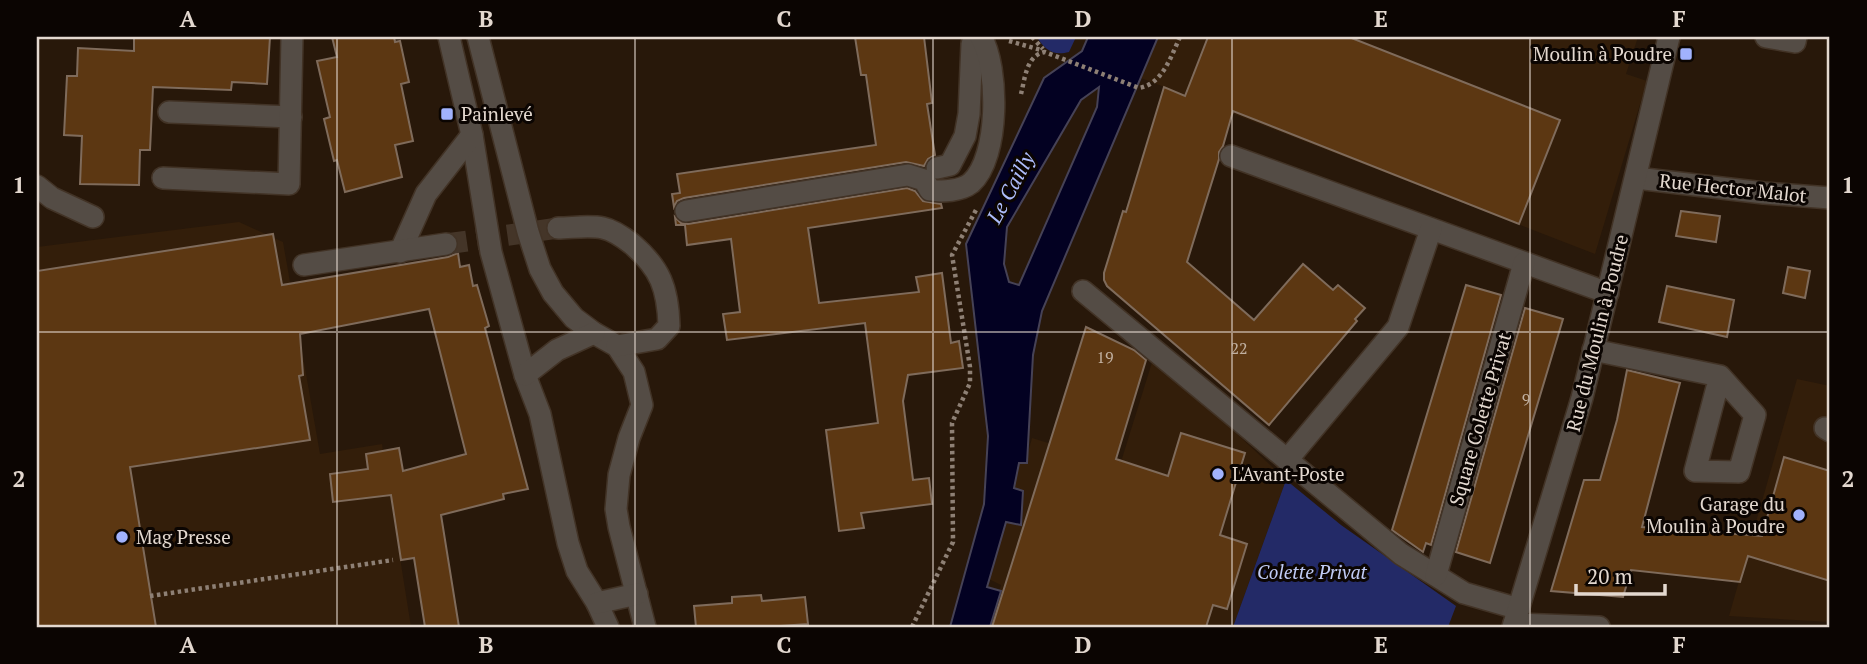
<svg xmlns="http://www.w3.org/2000/svg" width="1867" height="664" font-family="'PT Serif',serif">
  <rect width="100%" height="100%" fill="#28180a"/>
  <g fill="#331e0a">
    <path d="M1158 37H1638L1626 74 1647 81 1595 254 1141 78Z"/>
    <path d="M239 222 283 242 320 454 382 444 411 627H37V247Z"/>
    <path d="M1154 356 1286 480 1233 627H989L1001 585 989 579 1020 462 1026 460 1032 438 1120 465Z"/>
    <path d="M1797 379 1830 386V622L1729 616Z"/>
  </g>
  <g fill="#232a67">
    <path d="M1037 37H1076L1069 52C1053 56 1045 50 1037 37Z"/>
    <path d="M1286 480 1341 525 1456 606 1448 627H1233Z"/>
  </g>
  <path fill="#030122" stroke="#464256" stroke-width="2" fill-rule="evenodd" d="M1088 37H1158L1042 311 1033 355 1027 463H1019L1014 488 1023 491 1021 525 1006 522 987 587 1001 591 990 627H950L984 504 988 436 966 244 1044 78 1082 51ZM1099 87 1097 107 1019 285 1009 282 1004 264 1007 227 1081 100Z"/>
  <g fill="#5c3712" stroke="#7f6b5b" stroke-width="2">
    <path d="M134 37H270L267 84 232 82 231 90 153 87 150 150H140L139 185 80 184 82 136 64 135 67 76H77L78 48 134 51Z"/>
    <path d="M332 37H394L395 42 400 41 409 82 401 84 413 141 395 145 402 177 345 192 337 160 334 161 324 119 330 117 317 61 337 57Z"/>
    <path d="M855 37H924L932 103 927 104 935 155 928 159 924 166 906 162 684 198 677 201 674 207 672 194 680 193 677 174 876 145 866 75H861Z"/>
    <path d="M1208 37H1349L1560 120 1519 224 1233 111 1223 146 1219 152V159L1187 262 1254 320 1303 264 1333 290 1338 285 1365 308 1355 319 1357 321 1269 425 1107 286 1104 280V273L1123 211 1126 212 1164 87 1185 96Z"/>
    <path d="M907 188 915 191 923 201 941 204 942 208 808 228 819 303 919 292 916 277 942 273 951 343 959 341 963 368 908 375 903 401 913 480 929 478 932 504 861 513 864 528 839 531 826 430 878 423 865 323 727 340 723 314 740 312 731 239 687 245 685 225H676L675 217 681 223 688 224Z"/>
    <path d="M1681 211 1720 216 1716 242 1676 236Z"/>
    <path d="M273 234 282 285 448 257 458 253 460 267 469 265 473 286 477 285 489 326 485 328 528 489 503 494 504 499 441 515 459 627H425L414 558 401 560 391 495 333 502 330 474 368 469 366 454 399 448 403 471 466 454 429 309 300 334 303 375 299 376 310 440 130 467 156 627H37V271Z"/>
    <path d="M1788 267 1810 271 1805 298 1783 293Z"/>
    <path d="M1466 285 1501 295 1431 545 1426 543 1423 552 1392 530Z"/>
    <path d="M1667 286 1734 300 1727 337 1659 322Z"/>
    <path d="M1525 308 1563 319 1490 563 1456 552Z"/>
    <path d="M1086 327 1134 350 1146 360 1116 459 1168 476 1181 433 1245 453 1220 535 1247 544 1227 609 1213 605 1206 627H992Z"/>
    <path d="M1627 370 1680 383 1642 527 1762 536 1784 457 1830 471V581L1748 556 1740 582 1631 570 1623 597 1551 591 1584 480H1600L1617 420Z"/>
    <path d="M761 595 762 601 805 597 808 624 766 627H696L694 606 732 603V597Z"/>
  </g>
  <g fill="none" stroke-linecap="round" stroke-linejoin="round">
    <path stroke="#443528" stroke-width="21" stroke-dasharray="21 10" stroke-linecap="butt" d="M446 244 558 228"/>
    <g stroke="#423326" stroke-width="24">
      <g id="minor">
        <path d="M449 37 472 135 491 252 525 375 540 414 568 543 577 571 597 603 608 627"/>
        <path d="M478 37 528 232 540 269 553 293 574 318 594 333 617 346 634 372 642 405 629 438 619 475 616 509 619 527 645 627"/>
        <path d="M1766 37 1795 42 1796 37"/>
        <path d="M169 112 291 117"/>
        <path d="M1231 156 1608 293"/>
        <path d="M937 168 950 165 965 136 969 114 972 44 978 37"/>
        <path d="M163 178 289 184 292 37"/>
        <path d="M1636 178 1764 193 1830 198"/>
        <path d="M37 186 52 198 93 217"/>
        <path d="M686 211 908 175 924 180 930 190C942 192 961 191 971 183 1000 157 999 67 981 37"/>
        <path d="M558 228C572 228 589 225 603 228 613 230 623 237 632 244 660 268 668 288 669 326L657 339 617 346"/>
        <path d="M400 252 426 194 472 135"/>
        <path d="M304 265 446 244"/>
        <path d="M1083 291 1401 554 1464 593 1519 609"/>
        <path d="M1593 350 1720 376 1695 471 1739 472 1755 415 1720 376"/>
        <path d="M525 375 557 350 594 333"/>
        <path d="M1825 428 1830 431"/>
        <path d="M1287 460 1398 327 1431 229"/>
        <path d="M1436 575 1524 263"/>
        <path d="M597 603 637 594"/>
        <path d="M1514 624 1599 627"/>
        <path d="M1513 627 1582 398 1669 37"/>
      </g>
    </g>
    <g stroke="#8e8075" stroke-width="4.5" stroke-dasharray="3.5 3.5" stroke-linecap="butt">
      <path d="M1032 37 1043 49"/>
      <path d="M1009 41 1041 50"/>
      <path d="M1021 94C1025 79 1026 55 1045 52L1139 88C1163 84 1171 56 1180 37"/>
      <path d="M150 596 393 560"/>
      <path d="M912 627 953 542 952 423 970 383V367L952 255 976 210"/>
    </g>
    <use href="#minor" stroke="#544c45" stroke-width="21"/>
  </g>
  <path fill="none" stroke="#e3d8cf" stroke-width="2" stroke-opacity="0.55" d="M337 37V627M635 37V627M933 37V627M1232 37V627M1530 37V627M37 332H1830"/>
  <g fill="#a1b2fd" stroke="#0b0502" stroke-width="2.5">
    <rect x="1679" y="47" width="14" height="14" rx="3.5"/>
    <rect x="440" y="107" width="14" height="14" rx="3.5"/>
    <circle cx="1218" cy="474" r="7"/>
    <circle cx="1799" cy="515" r="7"/>
    <circle cx="122" cy="537" r="7"/>
  </g>
  <g text-anchor="middle" stroke-width="6" stroke-linejoin="round" paint-order="stroke">
    <g font-size="16" fill="#c1b0a0">
      <text x="1239" y="354">22</text>
      <text x="1105" y="363">19</text>
      <text x="1526" y="405">9</text>
    </g>
    <g font-size="19" fill="#e3d8cf" stroke="#0b0502" text-anchor="start">
      <text x="1672" y="61" text-anchor="end">Moulin à Poudre</text>
      <text x="461" y="121">Painlevé</text>
      <text x="1232" y="481">L'Avant-Poste</text>
      <text x="1785" y="511" text-anchor="end">Garage du<tspan x="1785" dy="22">Moulin à Poudre</tspan></text>
      <text x="136" y="544">Mag Presse</text>
    </g>
    <g font-size="19" fill="#e3d8cf" stroke="#0b0502">
      <text transform="translate(1733 188) rotate(6)" y="7">Rue Hector Malot</text>
      <text transform="translate(1597 333) rotate(-76)" y="7">Rue du Moulin à Poudre</text>
      <text transform="translate(1480 419) rotate(-74)" y="7">Square Colette Privat</text>
    </g>
    <g font-size="19" font-style="italic" fill="#c0cbf5" stroke="#0b0502">
      <text x="1312" y="579">Colette Privat</text>
    </g>
    <g font-size="21" font-style="italic" fill="#adbcfa" stroke="#0b0502">
      <text transform="translate(1011 188) rotate(-62)" y="7">Le Cailly</text>
    </g>
  </g>
  <rect width="1867" height="664" fill="none" stroke="#0b0502" stroke-width="77"/>
  <path d="M1576 584v10h89v-10" fill="none" stroke="#e3d8cf" stroke-width="3.5"/>
  <text x="1587" y="584" font-size="21" fill="#e3d8cf" stroke="#0b0502" stroke-width="5" paint-order="stroke">20 m</text>
  <rect x="38" y="38" width="1790" height="588" fill="none" stroke="#e3d8cf" stroke-width="2.5"/>
  <g font-size="23" text-anchor="middle" font-weight="bold" fill="#e3d8cf">
    <text x="188" y="27">A</text>
    <text x="486" y="27">B</text>
    <text x="784" y="27">C</text>
    <text x="1083" y="27">D</text>
    <text x="1381" y="27">E</text>
    <text x="1679" y="27">F</text>
    <text x="19" y="193">1</text>
    <text x="1848" y="193">1</text>
    <text x="19" y="487">2</text>
    <text x="1848" y="487">2</text>
    <text x="188" y="653">A</text>
    <text x="486" y="653">B</text>
    <text x="784" y="653">C</text>
    <text x="1083" y="653">D</text>
    <text x="1381" y="653">E</text>
    <text x="1679" y="653">F</text>
  </g>
</svg>
